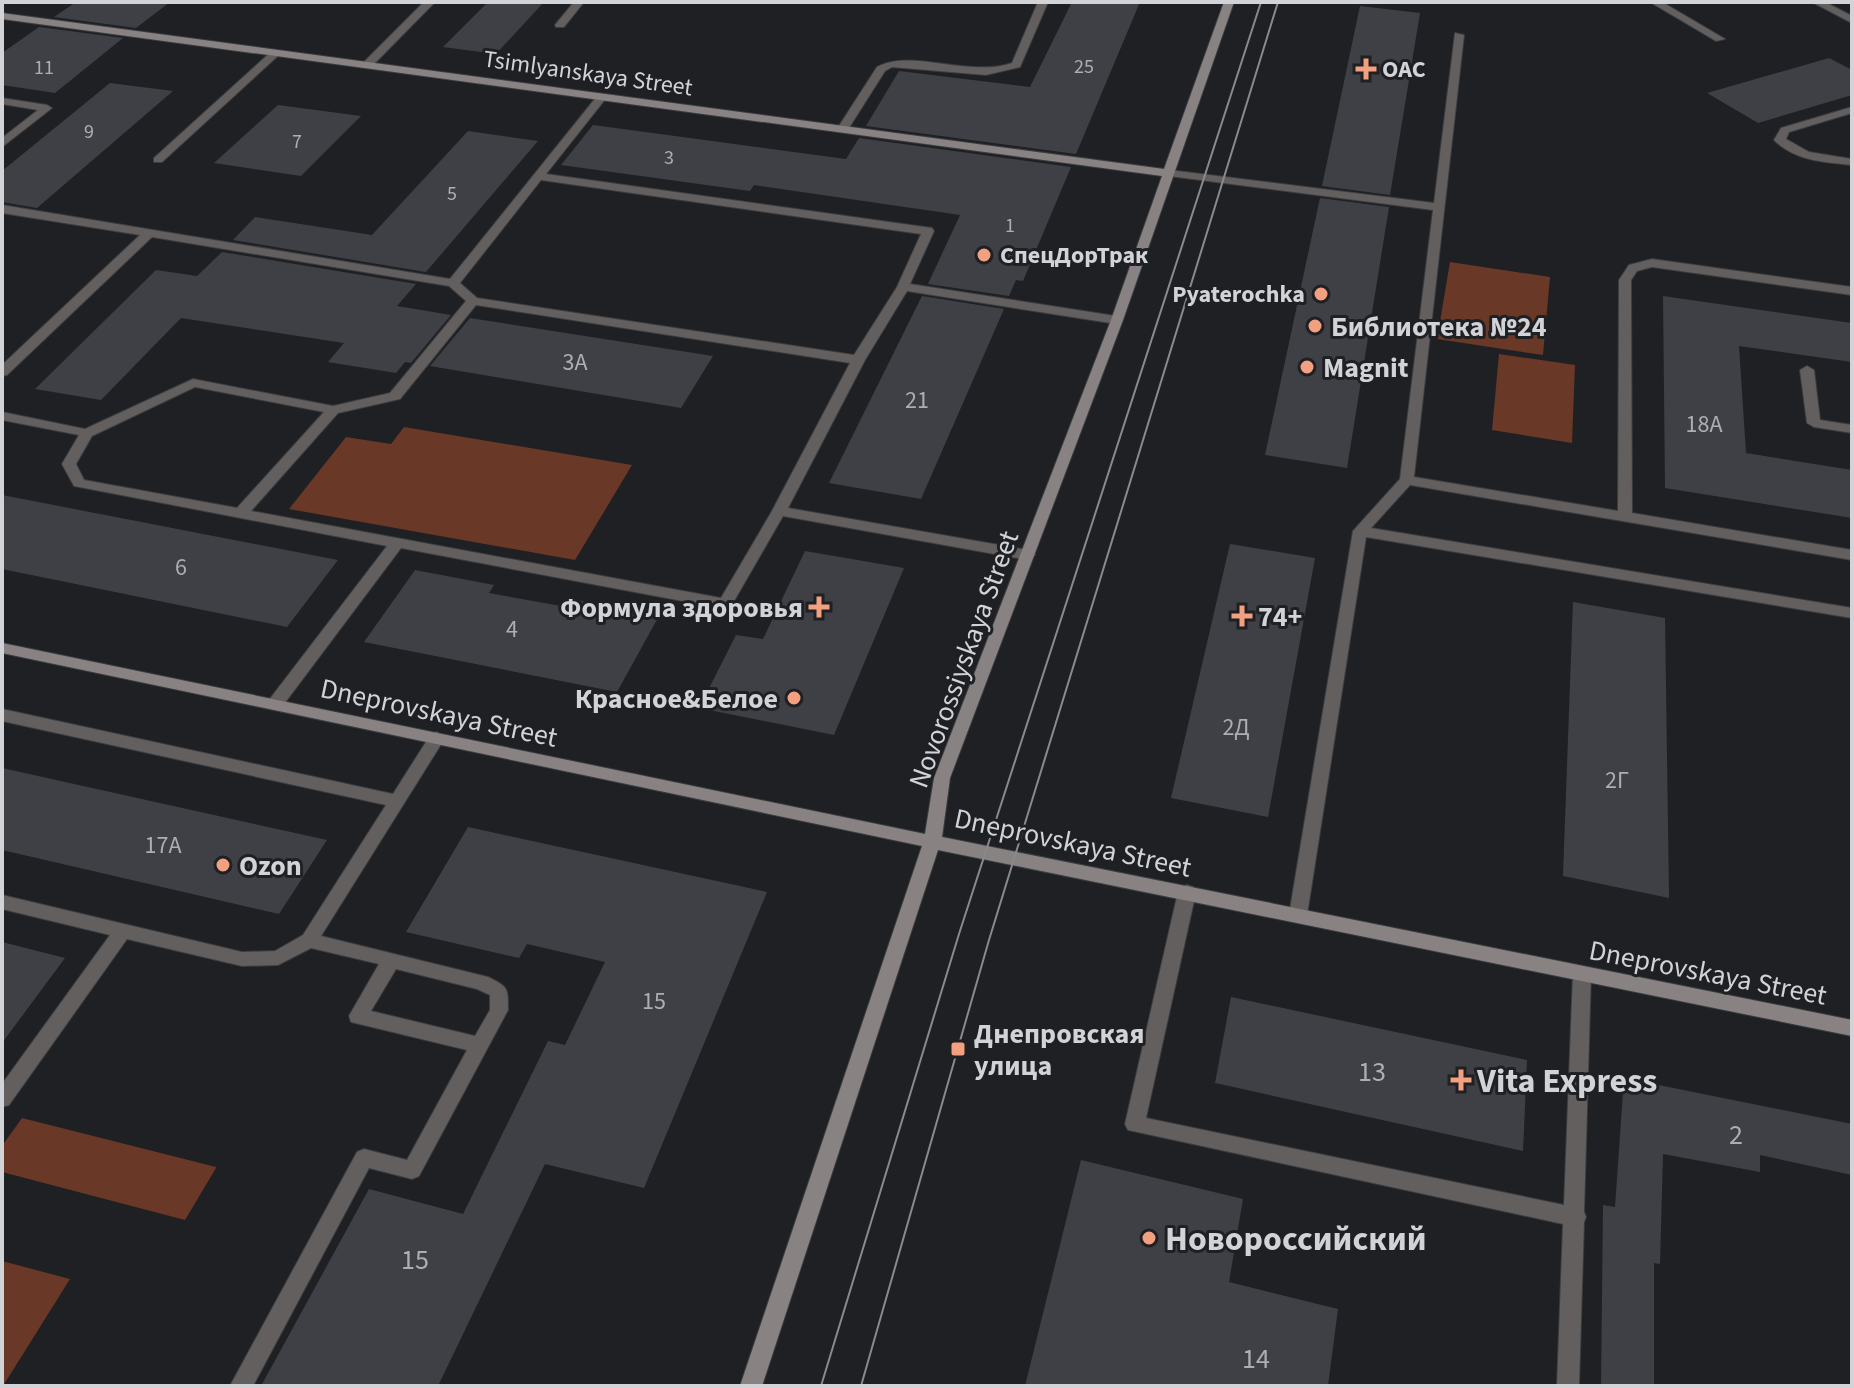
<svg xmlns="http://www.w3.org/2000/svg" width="1854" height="1388" font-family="'Source Sans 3',sans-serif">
  <rect width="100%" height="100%" fill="#1e2024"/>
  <g fill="#693826">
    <path d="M1450 262 1550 277 1543 355 1437 339Z"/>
    <path d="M1499 354 1575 365 1572 443 1492 430Z"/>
    <path d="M404 427 632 465 575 560 289 509 346 437 391 444Z"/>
    <path d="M22 1118 216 1167V1168L185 1220 2 1172V1146Z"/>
    <path d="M2 1261 70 1279 3 1386H2Z"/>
  </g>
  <g fill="#3f4045">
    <path d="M76 2H170L136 28 54 17Z"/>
    <path d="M488 2H544L496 54 443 47Z"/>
    <path d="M1072 2H1140L1076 154 866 126 899 71 1030 87Z"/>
    <path d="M1360 6 1420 13 1390 195 1322 186Z"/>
    <path d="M39 27 123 38 55 93 2 85V53Z"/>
    <path d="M1829 58 1852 70V95L1758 123 1707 93Z"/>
    <path d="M110 83 173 91 37 208 2 202V171Z"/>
    <path d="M278 105 361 116 301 176 214 163Z"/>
    <path d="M593 125 846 159 859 138 1071 167 1023 281 1016 280 1009 296 928 284 960 215 754 185 750 191 561 165Z"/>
    <path d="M468 131 538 141 426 272 233 240 255 217 372 235Z"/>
    <path d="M1320 198 1389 207 1347 468 1265 455Z"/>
    <path d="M222 252 416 284 397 306 451 315 411 363 405 362 396 373 328 362 344 343 181 318 101 400 35 389 156 270 197 276Z"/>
    <path d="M922 296 1004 309 921 499 829 483Z"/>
    <path d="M1663 296 1852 323V362L1739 346 1746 453 1852 470V518L1665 488Z"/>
    <path d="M470 318 713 356 681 408 430 366Z"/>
    <path d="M2 495 338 560 287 627 2 569Z"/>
    <path d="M1230 544 1315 558 1268 817 1171 798Z"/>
    <path d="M805 551 904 568 834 735 699 708 736 635 763 639Z"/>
    <path d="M415 570 494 585 489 593 572 608 577 600 659 616 617 692 364 642Z"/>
    <path d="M1573 602 1665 618 1669 898 1563 876Z"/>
    <path d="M2 768 250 823 327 840 279 914 2 850Z"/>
    <path d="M468 827 767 892 644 1188 545 1164 438 1386H261L369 1189 463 1214 548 1041 565 1045 605 962 527 944 519 958 406 932Z"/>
    <path d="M2 942 65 958 2 1043Z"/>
    <path d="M1231 997 1527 1060 1523 1151 1215 1083Z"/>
    <path d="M1624 1078 1852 1124V1175L1760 1155V1172L1663 1154 1660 1264 1654 1263V1386H1601L1603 1205 1615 1207Z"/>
    <path d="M1081 1160 1243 1199 1229 1282 1338 1309 1328 1386H1025Z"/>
  </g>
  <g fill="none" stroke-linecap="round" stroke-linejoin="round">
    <g stroke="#3b3d40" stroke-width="2">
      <g id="lane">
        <path d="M574 2H584L564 27H556L555 25Z"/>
        <path d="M1038 2H1048L1020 67 986 75 892 67 885 71 847 131 837 129 877 67C911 48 968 78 1012 63Z"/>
        <path d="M1650 2H1662L1725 39 1716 41Z"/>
        <path d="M1812 2H1825L1852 16V23Z"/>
        <path d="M1455 33 1464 35 1414 477 1618 511 1619 280 1629 265 1652 259 1852 287V295L1652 267 1637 271 1631 280 1632 513 1852 550V560L1410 485 1371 528 1852 608V618L1366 537 1307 915 1304 920 1298 922 1292 920 1289 915 1353 531 1400 479 1433 210 1169 176 1163 173 1169 170 1434 203Z"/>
        <path d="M272 51 281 53 162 162H154V158Z"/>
        <path d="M602 94 607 97 546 174 932 228 934 231 910 284 1122 317V323L1117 324 907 291 865 360 788 508 1028 550 1035 555 1028 560 783 516 730 608 725 609 401 548 281 708H269L267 704 269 700 387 546 74 486 62 464 79 435 2 420V412L85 429 193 379 333 406 390 393 466 301 449 286 152 237 7 375 2 376V365L140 235 2 213V205L450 279 598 95ZM541 180 921 234 897 287 854 355 477 298 460 283ZM476 305 850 363 772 511 721 598 251 511 338 413 400 399ZM195 387 324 412 237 508 84 480 76 464 92 436Z"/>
        <path d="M2 98 47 105 52 108 2 147V138L38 110 2 104Z"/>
        <path d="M1852 107V113L1789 132 1786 139 1809 152 1852 159V165C1824 162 1795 161 1774 140L1781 128Z"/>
        <path d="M1807 366 1814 370 1820 420 1852 425V433L1814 427 1807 423 1800 370Z"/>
        <path d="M2 709 393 794 431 734 437 732 445 738 321 936 488 977C508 987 508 987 508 1010L419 1176 412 1179 369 1168 253 1386H230L357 1152 364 1149 407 1160 467 1050 351 1022 349 1016 379 964 311 948 278 965 242 966 127 939 9 1105 2 1107V1084L110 935 2 909V895L242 952 275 951 303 935 386 805 2 721ZM396 969 477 989 490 995V1010L475 1036 371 1011Z"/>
        <path d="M1187 885 1193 887 1196 892 1146 1118 1564 1205 1573 973 1575 968 1582 966 1589 968 1591 973 1584 1212 1586 1217 1584 1222 1579 1386H1557L1563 1224 1128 1130 1125 1124 1178 892 1181 887Z"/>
      </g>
    </g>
    <g stroke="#3b3d40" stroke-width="2">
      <path id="street" d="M424 2H435L371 67H363V63Z"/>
    </g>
    <g stroke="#3b3d40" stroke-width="2">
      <path id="secondary" d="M1224 2H1234L1123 320 950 778 942 837 1852 1020V1036L938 850 762 1386H740L922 846 2 653V643L925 834 934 778 1111 320 1162 176 2 19V13L1164 169Z"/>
    </g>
    <use href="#lane" fill="#625f5e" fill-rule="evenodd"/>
    <use href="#street" fill="#625f5e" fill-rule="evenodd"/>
    <use href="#secondary" fill="#888382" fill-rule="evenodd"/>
    <g stroke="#898a8e" stroke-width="2">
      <path d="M821 1386 959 934 1261 2"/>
      <path d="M861 1386 989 940 1278 2"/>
    </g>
  </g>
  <g fill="#f3a081" stroke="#1e2024" stroke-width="3">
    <path d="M1362 57h8v8h8v8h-8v8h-8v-8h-8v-8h8z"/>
    <circle cx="984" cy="255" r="8"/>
    <circle cx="1321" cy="294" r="8"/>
    <circle cx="1315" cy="326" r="8"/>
    <circle cx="1307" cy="367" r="8"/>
    <path d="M815 595h8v8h8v8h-8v8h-8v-8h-8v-8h8z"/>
    <path d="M1238 604h8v8h8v8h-8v8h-8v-8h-8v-8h8z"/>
    <circle cx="794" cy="698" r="8"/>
    <circle cx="223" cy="865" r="8"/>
    <rect x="950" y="1041" width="16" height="16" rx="4"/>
    <path d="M1457 1068h8v8h8v8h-8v8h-8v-8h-8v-8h8z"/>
    <circle cx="1149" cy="1238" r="8"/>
  </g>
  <g text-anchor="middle" stroke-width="6" stroke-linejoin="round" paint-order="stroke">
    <g font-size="20" fill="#adaeb2">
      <text x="1084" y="73">25</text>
      <text x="44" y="74">11</text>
      <text x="89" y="138">9</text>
      <text x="297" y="148">7</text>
      <text x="669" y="164">3</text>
      <text x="452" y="200">5</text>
      <text x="1010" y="232">1</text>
    </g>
    <g font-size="24" font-weight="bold" fill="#d2d3d6" stroke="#1e2024" text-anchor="start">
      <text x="1382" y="77">ОАС</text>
      <text x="1000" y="263">СпецДорТрак</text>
      <text x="1305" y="302" text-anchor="end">Pyaterochka</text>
    </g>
    <g font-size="24" fill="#d2d3d6" stroke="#1e2024">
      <text transform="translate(588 73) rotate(8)" y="8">Tsimlyanskaya Street</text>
    </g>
    <g font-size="24" fill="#adaeb2">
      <text x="575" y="370">3А</text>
      <text x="917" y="408">21</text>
      <text x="1704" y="432">18А</text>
      <text x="181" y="575">6</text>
      <text x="512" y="637">4</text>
      <text x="1236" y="735">2Д</text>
      <text x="1617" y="788">2Г</text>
      <text x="163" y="853">17А</text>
      <text x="654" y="1009">15</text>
    </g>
    <g font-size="28" font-weight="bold" fill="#d2d3d6" stroke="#1e2024" text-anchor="start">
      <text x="1331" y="336">Библиотека №24</text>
      <text x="1323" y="377">Magnit</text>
      <text x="803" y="617" text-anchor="end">Формула здоровья</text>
      <text x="1258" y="626">74+</text>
      <text x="778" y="708" text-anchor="end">Красное&amp;Белое</text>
      <text x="239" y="875">Ozon</text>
      <text x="974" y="1043">Днепровская<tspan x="974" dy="32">улица</tspan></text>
    </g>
    <g font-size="28" fill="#d2d3d6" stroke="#1e2024">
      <text transform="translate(963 659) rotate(-70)" y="10">Novorossiyskaya Street</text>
      <text transform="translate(439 712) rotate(12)" y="10">Dneprovskaya Street</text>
      <text transform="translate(1073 842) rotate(12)" y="10">Dneprovskaya Street</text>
      <text transform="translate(1708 972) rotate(11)" y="10">Dneprovskaya Street</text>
    </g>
    <g font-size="28" fill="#adaeb2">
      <text x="1372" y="1081">13</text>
      <text x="1736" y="1144">2</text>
      <text x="415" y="1269">15</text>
      <text x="1256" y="1368">14</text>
    </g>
    <g font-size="34" font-weight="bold" fill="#d2d3d6" stroke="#1e2024" text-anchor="start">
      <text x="1477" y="1092">Vita Express</text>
      <text x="1165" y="1250">Новороссийский</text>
    </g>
  </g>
  <rect width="1854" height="1388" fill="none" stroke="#d2d3d6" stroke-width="8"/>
</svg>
